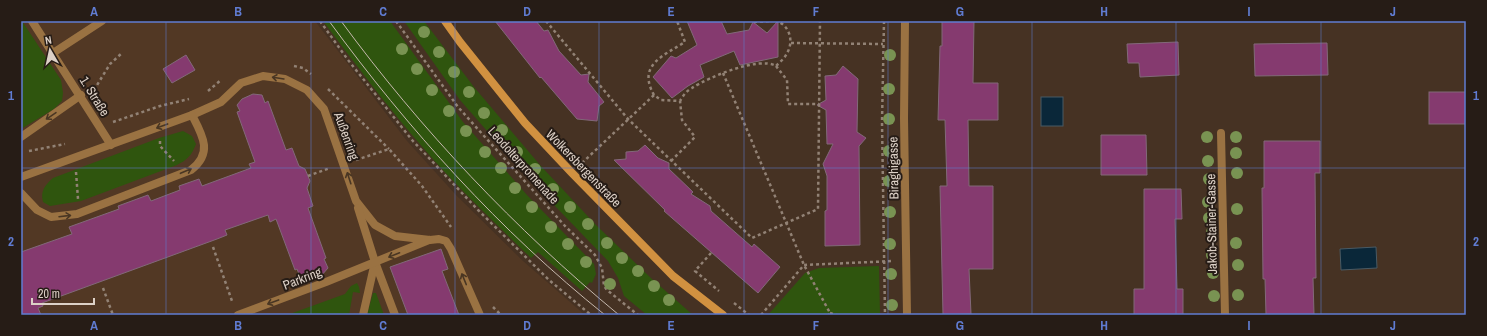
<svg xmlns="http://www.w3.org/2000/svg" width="1487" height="336" font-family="'Archivo Narrow',sans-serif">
  <rect width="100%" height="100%" fill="#463223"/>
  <path fill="#523824" d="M21 21H315L407 141 456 195 523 261 585 315H21Z"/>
  <g fill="#2f550e">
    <path d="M22 21 61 80 63 93 62 101 54 109 21 129Z"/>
    <path d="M323 21H390L463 122 527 195 594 264 596 274 592 283 590 282 582 291 538 252 531 258C495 223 458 188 425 150 389 109 356 65 323 21Z"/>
    <path d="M404 21H424L474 87 540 165 596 225 652 279 693 315H647L624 296 618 278 608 261 528 178 460 100Z"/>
    <path d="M183 131 192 136 196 144C192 155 187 160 177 165L81 201 50 206 43 202C40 191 45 185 53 178L159 138Z"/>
    <path d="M879 266 880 315H768L805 273 819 268Z"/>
    <path d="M357 283 359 287 360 293 353 292 349 315H287L345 294 351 286Z"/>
    <path d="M373 293H376L384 315H367Z"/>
  </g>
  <g fill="#0a2739" stroke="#495a64">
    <rect x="1041" y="97" width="22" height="29"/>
    <path d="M1376 247 1377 268 1341 270 1340 249Z"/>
  </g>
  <g fill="#853a6f" stroke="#826979">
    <path d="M495 21H536L544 31 548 30 559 51 581 75 589 74 588 82 604 102 599 106 597 121 577 119 541 77 540 78Z"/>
    <path d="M687 21H721L727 34 749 30 753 22 767 33 778 21V57L740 65 734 51 700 65 704 77 688 86 672 98 653 77 671 56 676 58 697 45Z"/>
    <path d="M942 21H974L973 83H998V120H968L969 186H993V269H969L971 314 943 315 940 186H947L945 120H938L940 46H942Z"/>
    <path d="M1178 42 1179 75 1140 77 1139 63H1128L1127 44Z"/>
    <path d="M1327 43 1328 75 1255 76 1254 44Z"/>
    <path d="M186 55 195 70 172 83 163 69Z"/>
    <path d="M843 66 858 79 857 132 866 138 859 146 860 245 825 246V211L827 210V176L823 164 833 144H827L826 110 817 105 826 100 825 76 836 75Z"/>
    <rect x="1429" y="92" width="37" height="32"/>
    <path d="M253 94 262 95 265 103 268 101 286 150 292 148 299 166 305 169 308 176 310 181 307 188 313 206 308 208 326 258 324 259 328 268 321 276 310 280 301 279 297 269 295 270 276 219 270 222 268 215 225 230 227 235 217 239 42 303 43 306 38 308 41 315H21V252L72 234 69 227 119 209 118 206 148 195 151 201 180 190 179 186 199 179 202 186 251 168 249 164 255 162 237 112 240 111 237 105 242 99Z"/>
    <path d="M1101 135H1146L1147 175H1101Z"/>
    <path d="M1264 141H1320V173H1315L1316 278H1313L1314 315H1266L1265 279H1263L1262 188H1264Z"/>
    <path d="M645 145 658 158 669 163V169L693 192 691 194 710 206 711 211 752 247 754 244 780 267 758 293 664 211 665 210 614 160 626 159V152L638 151Z"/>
    <path d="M1144 189H1181L1182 219H1175L1177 289H1183V315H1134V289H1144Z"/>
    <path d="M441 249 448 269 442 271 459 315H408L390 267Z"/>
  </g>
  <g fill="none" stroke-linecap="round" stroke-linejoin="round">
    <g stroke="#928275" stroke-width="2.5" stroke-dasharray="3 3" stroke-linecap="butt">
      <path d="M320 21 348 60 412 140 478 210 549 280 591 315"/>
      <path d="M396 21 458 107 565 226 595 255 602 268 604 286 607 290 638 315"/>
      <path d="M546 21 628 119 752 238 818 209 820 21"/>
      <path d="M884 21 882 122 885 315"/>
      <path d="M754 22 770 21"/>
      <path d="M791 43 883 44"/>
      <path d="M294 66 303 68 311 74"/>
      <path d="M776 66 787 80 788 104H819"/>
      <path d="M723 73 804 265 830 313 829 315"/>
      <path d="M328 89 389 149"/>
      <path d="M94 90 110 64 122 53"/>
      <path d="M208 91 221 80"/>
      <path d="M654 95C637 65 663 56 685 42L677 21"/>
      <path d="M113 122 160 106 189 99"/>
      <path d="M160 141V146L174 161"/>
      <path d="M29 151 65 144"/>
      <path d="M356 160 389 149 422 186 451 227"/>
      <path d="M671 161 695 137 682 120 680 101"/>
      <path d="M582 163 654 95 661 100 680 101C683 96 686 91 692 88 709 77 759 56 776 66 780 62 785 58 787 53 794 42 790 25 776 21"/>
      <path d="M76 172 78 199"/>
      <path d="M308 176 330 168"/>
      <path d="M213 247 232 301"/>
      <path d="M711 253 695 271 719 291"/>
      <path d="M103 288 113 315"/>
      <path d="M734 303 749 315"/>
      <path d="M493 307 501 315"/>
      <path d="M830 313 836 315"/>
      <path d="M761 315 804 265 893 261"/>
    </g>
    <g stroke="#9a7242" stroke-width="8">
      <path d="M32 21 111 145"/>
      <path d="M53 53 102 21"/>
      <path d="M21 137 81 95"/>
      <path d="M21 177 192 115 221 102 241 83 263 76 285 79 307 90 324 109 356 201 375 225 395 236 430 240 439 239 446 241 451 249 480 315"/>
      <path d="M21 193 37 210 51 217 77 214 191 170C213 153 203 136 192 115"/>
      <path d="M358 208 375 262 363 315"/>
      <path d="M375 262 395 315"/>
      <path d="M238 315 326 282 429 240"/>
    </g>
    <g stroke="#9a7242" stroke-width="8">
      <path d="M905 21 904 118 907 315"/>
      <path d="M1221 133 1225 315"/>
    </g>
    <path stroke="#d19140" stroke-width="8" d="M445 21 460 42 525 123 572 173 673 276 723 315"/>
    <g stroke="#c5b8ad" stroke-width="1">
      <path d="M329 21C408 129 500 231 605 315"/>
      <path d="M341 21C421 130 515 229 619 315"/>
    </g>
  </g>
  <g fill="#799352">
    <circle cx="424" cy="32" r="6"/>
    <circle cx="402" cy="49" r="6"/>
    <circle cx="439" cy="52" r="6"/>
    <circle cx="890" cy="55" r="6"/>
    <circle cx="417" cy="69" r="6"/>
    <circle cx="454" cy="72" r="6"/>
    <circle cx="889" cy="89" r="6"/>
    <circle cx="432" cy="90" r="6"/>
    <circle cx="469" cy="92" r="6"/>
    <circle cx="449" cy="111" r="6"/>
    <circle cx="484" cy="113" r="6"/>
    <circle cx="889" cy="119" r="6"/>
    <circle cx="502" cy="130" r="6"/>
    <circle cx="466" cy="131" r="6"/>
    <circle cx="1207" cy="137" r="6"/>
    <circle cx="1236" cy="137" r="6"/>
    <circle cx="889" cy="151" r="6"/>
    <circle cx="485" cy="152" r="6"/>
    <circle cx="517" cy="152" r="6"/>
    <circle cx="1236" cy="153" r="6"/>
    <circle cx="1208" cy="161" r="6"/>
    <circle cx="501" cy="168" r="6"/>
    <circle cx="535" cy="169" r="6"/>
    <circle cx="1237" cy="173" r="6"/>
    <circle cx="1209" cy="179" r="6"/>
    <circle cx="889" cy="181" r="6"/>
    <circle cx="515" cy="188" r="6"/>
    <circle cx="553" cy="189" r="6"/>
    <circle cx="1208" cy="202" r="6"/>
    <circle cx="532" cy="207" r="6"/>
    <circle cx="570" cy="207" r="6"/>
    <circle cx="1237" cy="209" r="6"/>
    <circle cx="890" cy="212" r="6"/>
    <circle cx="1209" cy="218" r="6"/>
    <circle cx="588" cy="224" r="6"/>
    <circle cx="551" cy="227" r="6"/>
    <circle cx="1212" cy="232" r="6"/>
    <circle cx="607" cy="243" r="6"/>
    <circle cx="1236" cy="243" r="6"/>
    <circle cx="568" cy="244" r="6"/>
    <circle cx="890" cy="244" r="6"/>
    <circle cx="1212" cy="255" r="6"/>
    <circle cx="622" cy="258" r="6"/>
    <circle cx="586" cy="262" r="6"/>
    <circle cx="1238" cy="265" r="6"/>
    <circle cx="638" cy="271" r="6"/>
    <circle cx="1213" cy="273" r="6"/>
    <circle cx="891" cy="274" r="6"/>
    <circle cx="610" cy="284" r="6"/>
    <circle cx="654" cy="286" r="6"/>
    <circle cx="1238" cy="295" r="6"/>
    <circle cx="1214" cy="296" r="6"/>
    <circle cx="669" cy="300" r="6"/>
    <circle cx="892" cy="305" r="6"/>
  </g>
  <defs><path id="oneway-shaft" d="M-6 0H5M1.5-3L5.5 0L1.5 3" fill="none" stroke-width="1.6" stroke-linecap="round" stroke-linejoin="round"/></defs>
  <g stroke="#493623">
    <use href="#oneway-shaft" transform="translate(278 78) rotate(-171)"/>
    <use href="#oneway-shaft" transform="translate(51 116) rotate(146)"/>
    <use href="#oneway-shaft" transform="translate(162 126) rotate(160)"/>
    <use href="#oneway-shaft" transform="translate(186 171) rotate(-23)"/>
    <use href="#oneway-shaft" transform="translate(349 178) rotate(-108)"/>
    <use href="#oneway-shaft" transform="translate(65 216) rotate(-7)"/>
    <use href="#oneway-shaft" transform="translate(394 255) rotate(158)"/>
    <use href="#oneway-shaft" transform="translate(464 279) rotate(-112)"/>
    <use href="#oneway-shaft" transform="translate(273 302) rotate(160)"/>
  </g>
  <path fill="none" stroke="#607cd2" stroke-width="1" stroke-opacity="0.55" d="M166 21V315M311 21V315M455 21V315M599 21V315M744 21V315M888 21V315M1032 21V315M1176 21V315M1321 21V315M21 168H1466"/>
  <g text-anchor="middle" stroke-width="4" stroke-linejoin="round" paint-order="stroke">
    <g font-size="13" fill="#ddd1c7" stroke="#261c16">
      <text transform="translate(95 96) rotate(58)" y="5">1. Straße</text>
      <text transform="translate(347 136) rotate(70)" y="5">Außenring</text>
      <text transform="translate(524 165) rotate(48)" y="5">Leodolterpromenade</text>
      <text transform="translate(584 168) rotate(46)" y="5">Wolkersbergenstraße</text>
      <text transform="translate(893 168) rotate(-91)" y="5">Biraghigasse</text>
      <text transform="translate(1211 224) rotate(-91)" y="5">Jakob-Stainer-Gasse</text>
      <text transform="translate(302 278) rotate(-21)" y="5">Parkring</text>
    </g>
  </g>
  <rect width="1487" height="336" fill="none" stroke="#261c16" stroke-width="44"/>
  <g transform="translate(50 50) rotate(351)" stroke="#261c16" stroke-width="3" paint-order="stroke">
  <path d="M0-3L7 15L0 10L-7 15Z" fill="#ddd1c7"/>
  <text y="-6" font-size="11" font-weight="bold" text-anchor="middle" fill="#ddd1c7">N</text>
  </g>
  <path d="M32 298v6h62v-6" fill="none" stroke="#ddd1c7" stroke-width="2"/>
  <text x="38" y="298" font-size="12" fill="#ddd1c7" stroke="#261c16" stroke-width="3" paint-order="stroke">20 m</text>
  <rect x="22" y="22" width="1443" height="292" fill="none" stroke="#607cd2" stroke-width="1.5"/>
  <g font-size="13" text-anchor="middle" font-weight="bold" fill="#607cd2">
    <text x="94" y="16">A</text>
    <text x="238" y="16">B</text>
    <text x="383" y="16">C</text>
    <text x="527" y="16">D</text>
    <text x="671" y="16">E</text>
    <text x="816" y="16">F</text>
    <text x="960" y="16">G</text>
    <text x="1104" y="16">H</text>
    <text x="1249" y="16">I</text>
    <text x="1393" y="16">J</text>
    <text x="11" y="100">1</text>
    <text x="1476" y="100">1</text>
    <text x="11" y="246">2</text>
    <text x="1476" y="246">2</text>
    <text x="94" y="330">A</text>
    <text x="238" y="330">B</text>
    <text x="383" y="330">C</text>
    <text x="527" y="330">D</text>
    <text x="671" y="330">E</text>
    <text x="816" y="330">F</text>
    <text x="960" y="330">G</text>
    <text x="1104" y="330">H</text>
    <text x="1249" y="330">I</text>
    <text x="1393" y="330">J</text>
  </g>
</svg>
